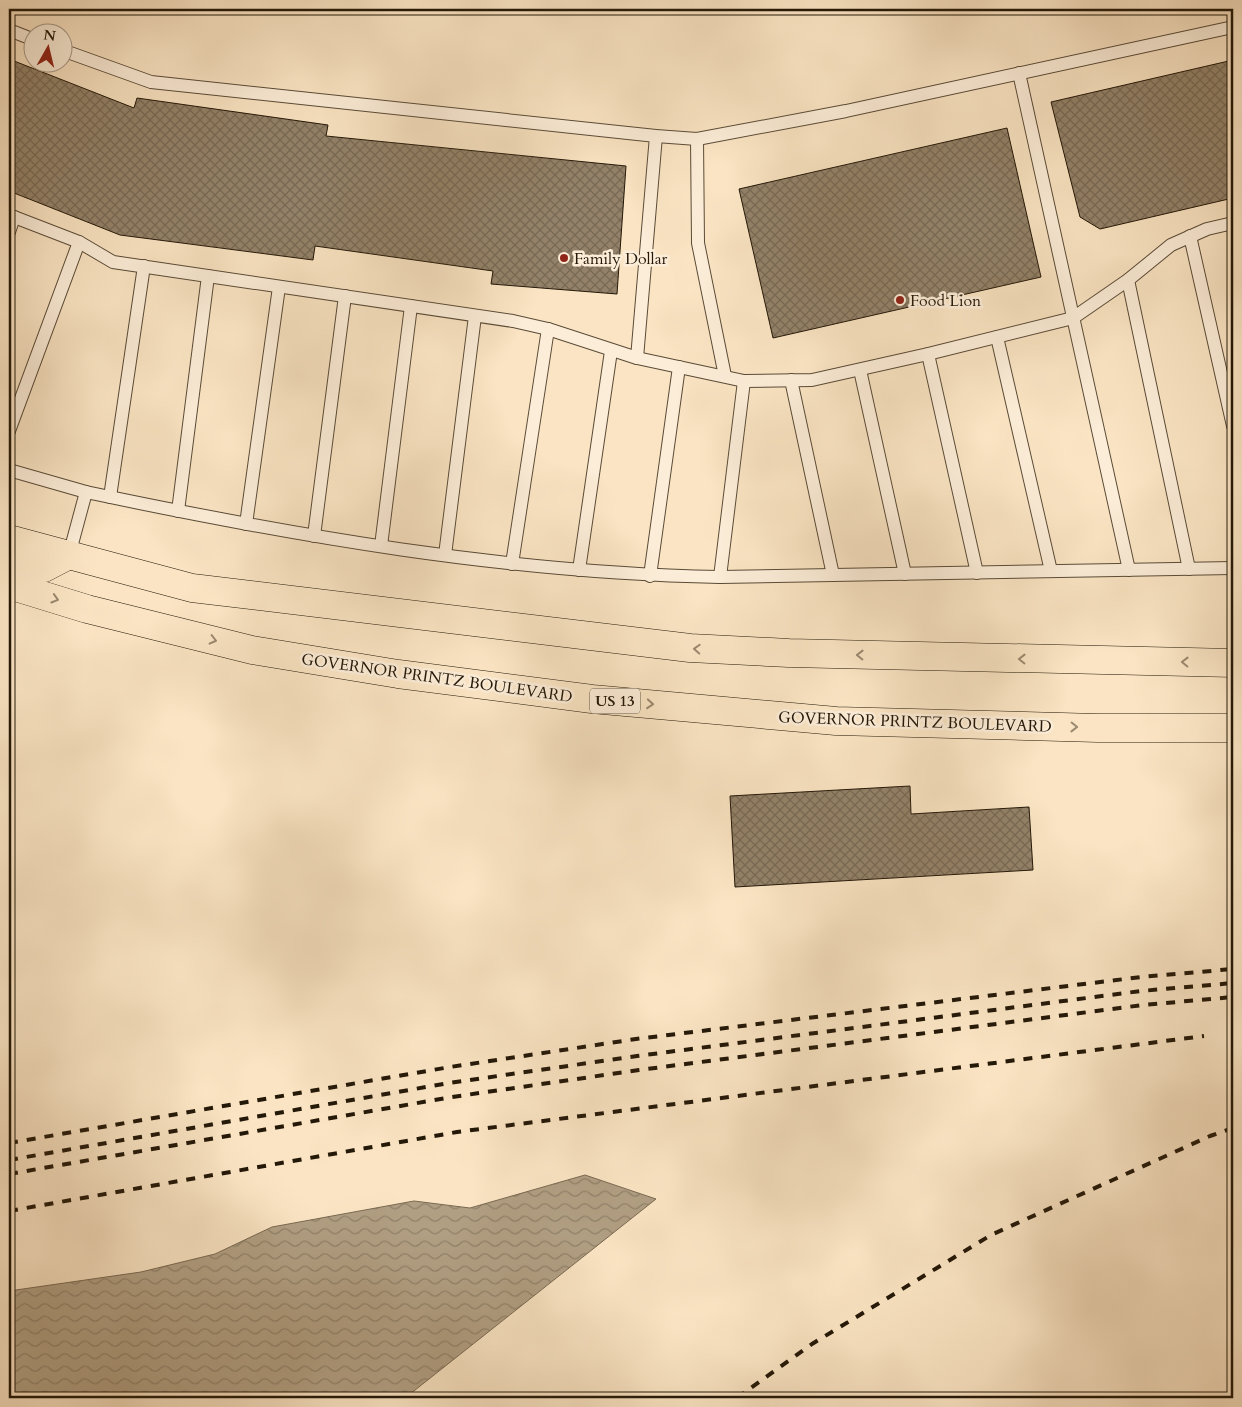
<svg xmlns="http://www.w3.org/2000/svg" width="1242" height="1407" font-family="Cardo,serif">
  <defs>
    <pattern id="water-waves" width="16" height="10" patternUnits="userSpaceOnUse" patternTransform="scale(1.25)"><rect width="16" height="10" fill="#b19f83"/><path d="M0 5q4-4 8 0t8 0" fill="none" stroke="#908169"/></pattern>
    <pattern id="building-cross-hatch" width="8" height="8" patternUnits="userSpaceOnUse" patternTransform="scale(1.25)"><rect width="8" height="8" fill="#938269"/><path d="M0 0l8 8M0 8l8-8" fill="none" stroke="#786954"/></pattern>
  </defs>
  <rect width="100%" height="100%" fill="#fae4c3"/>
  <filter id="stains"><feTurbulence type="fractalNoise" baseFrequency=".004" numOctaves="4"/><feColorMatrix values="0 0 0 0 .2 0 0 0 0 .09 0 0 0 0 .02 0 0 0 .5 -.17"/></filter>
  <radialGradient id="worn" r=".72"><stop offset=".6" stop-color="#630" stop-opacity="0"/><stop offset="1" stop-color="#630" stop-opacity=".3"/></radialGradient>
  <path fill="url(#water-waves)" stroke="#796952" d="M585 1175 656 1199 405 1398H9V1291L141 1272 215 1254 272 1227 414 1201 470 1208Z"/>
  <g fill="url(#building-cross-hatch)" stroke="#241808">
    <path d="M9 59 134 108 137 98 328 125 326 136 626 166 617 294 491 284 493 271 315 246 313 260 120 235 9 191Z"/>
    <path d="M1233 60V198L1100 229 1080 217 1051 102Z"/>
    <path d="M1007 128 1041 277 773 338 739 189Z"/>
    <path d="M910 786 911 814 1029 807 1033 870 735 887 730 796Z"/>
  </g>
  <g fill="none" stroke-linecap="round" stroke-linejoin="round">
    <g stroke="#5a4b37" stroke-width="14">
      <g id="service">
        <path d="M9 30 32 39"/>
        <path d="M62 50 151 82 656 136 697 139 846 111 1233 27"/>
        <path d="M1019 73 1129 570"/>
        <path d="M697 139 698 243 725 376"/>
        <path d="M9 215 79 242 113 262 513 321 548 329 637 358 744 381 812 380 928 354 1073 318 1128 280 1171 245 1207 229 1233 223"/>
        <path d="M9 232 14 217"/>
        <path d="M1190 236 1233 426"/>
        <path d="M1128 280 1189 569"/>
        <path d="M997 337 1051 571"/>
        <path d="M928 354 977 573"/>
        <path d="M637 358 656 136"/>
        <path d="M860 370 905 574"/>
        <path d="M791 380 833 575"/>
        <path d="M9 431 79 242"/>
        <path d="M9 470 86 492"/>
        <path d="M110 497 144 266"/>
        <path d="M178 511 208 276"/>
        <path d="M246 524 279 287"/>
        <path d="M314 536 345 296"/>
        <path d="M381 546 411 306"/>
        <path d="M69 555 86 492C295 536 507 573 720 577L1233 568"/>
        <path d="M445 555 475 316"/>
        <path d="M512 564 548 329"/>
        <path d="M579 570 611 351"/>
        <path d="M650 576 679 367"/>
        <path d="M720 577 744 381"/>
      </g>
    </g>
    <g stroke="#241808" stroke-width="29">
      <g id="primary">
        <path d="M9 539 192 588 690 648 789 653 1233 663"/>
        <path d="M9 561 44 568 69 555"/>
        <path d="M9 585 87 609 252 650 398 674 592 699 836 721 1098 728H1233"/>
      </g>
    </g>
    <use href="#service" stroke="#fcedd8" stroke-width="12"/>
    <use href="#primary" stroke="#fae4c3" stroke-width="28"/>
    <g stroke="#241808" stroke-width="4" stroke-dasharray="9 9" stroke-linecap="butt">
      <path d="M9 1143 450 1067 636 1039 1141 977 1233 969"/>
      <path d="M9 1160 449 1083 637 1056 1141 991 1233 983"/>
      <path d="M9 1174 452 1097 639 1070 1143 1005 1233 997"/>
      <path d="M9 1211 457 1132 1204 1036"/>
      <path d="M737 1398 812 1344 991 1235 1210 1136 1233 1128"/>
    </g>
  </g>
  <defs><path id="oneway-chevron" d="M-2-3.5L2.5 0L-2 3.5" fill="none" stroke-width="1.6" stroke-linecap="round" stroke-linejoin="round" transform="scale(1.25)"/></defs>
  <g stroke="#9a886f">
    <use href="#oneway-chevron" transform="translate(55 599) rotate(17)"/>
    <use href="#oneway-chevron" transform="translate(213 640) rotate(14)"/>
    <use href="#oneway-chevron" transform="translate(697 649) rotate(-177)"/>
    <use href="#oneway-chevron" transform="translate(860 655) rotate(-179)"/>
    <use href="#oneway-chevron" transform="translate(1022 659) rotate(-179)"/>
    <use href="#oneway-chevron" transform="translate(1185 662) rotate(-179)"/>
    <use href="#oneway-chevron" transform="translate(650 704) rotate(5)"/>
    <use href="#oneway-chevron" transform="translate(1074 727) rotate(1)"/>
  </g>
  <g fill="#8f2418" stroke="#fcedd8" stroke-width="2">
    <circle cx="564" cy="258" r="5"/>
    <circle cx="900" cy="300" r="5"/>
  </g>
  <g text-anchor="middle" stroke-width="5" stroke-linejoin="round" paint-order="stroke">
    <rect fill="#fcedd8" stroke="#655846" stroke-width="1" x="590" y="688.5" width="50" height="25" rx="4"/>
    <g font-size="15" font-weight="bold" fill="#241808">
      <text x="615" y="706">US 13</text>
    </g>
    <g font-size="16" fill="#241808" stroke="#fcedd8" text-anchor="start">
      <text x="574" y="264">Family Dollar</text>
      <text x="910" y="306">Food Lion</text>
    </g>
    <g font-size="16" fill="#241808" stroke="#fcedd8">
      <text transform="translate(437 677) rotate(8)" y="6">GOVERNOR PRINTZ BOULEVARD</text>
      <text transform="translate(915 721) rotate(2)" y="6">GOVERNOR PRINTZ BOULEVARD</text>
    </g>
  </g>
  <rect width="1242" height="1407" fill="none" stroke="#fae4c3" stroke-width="30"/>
  <rect x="10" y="10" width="1222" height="1387" fill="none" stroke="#241808" stroke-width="2.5"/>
  <rect x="15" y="15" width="1212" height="1377" fill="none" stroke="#241808"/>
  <g transform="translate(48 48) rotate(8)"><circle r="24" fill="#fcedd8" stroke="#a69885"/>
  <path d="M0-4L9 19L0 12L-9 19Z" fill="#8f2418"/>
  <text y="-8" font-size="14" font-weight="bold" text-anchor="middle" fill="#241808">N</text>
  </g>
  <rect width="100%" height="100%" filter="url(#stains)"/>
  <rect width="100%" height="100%" fill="url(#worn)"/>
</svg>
